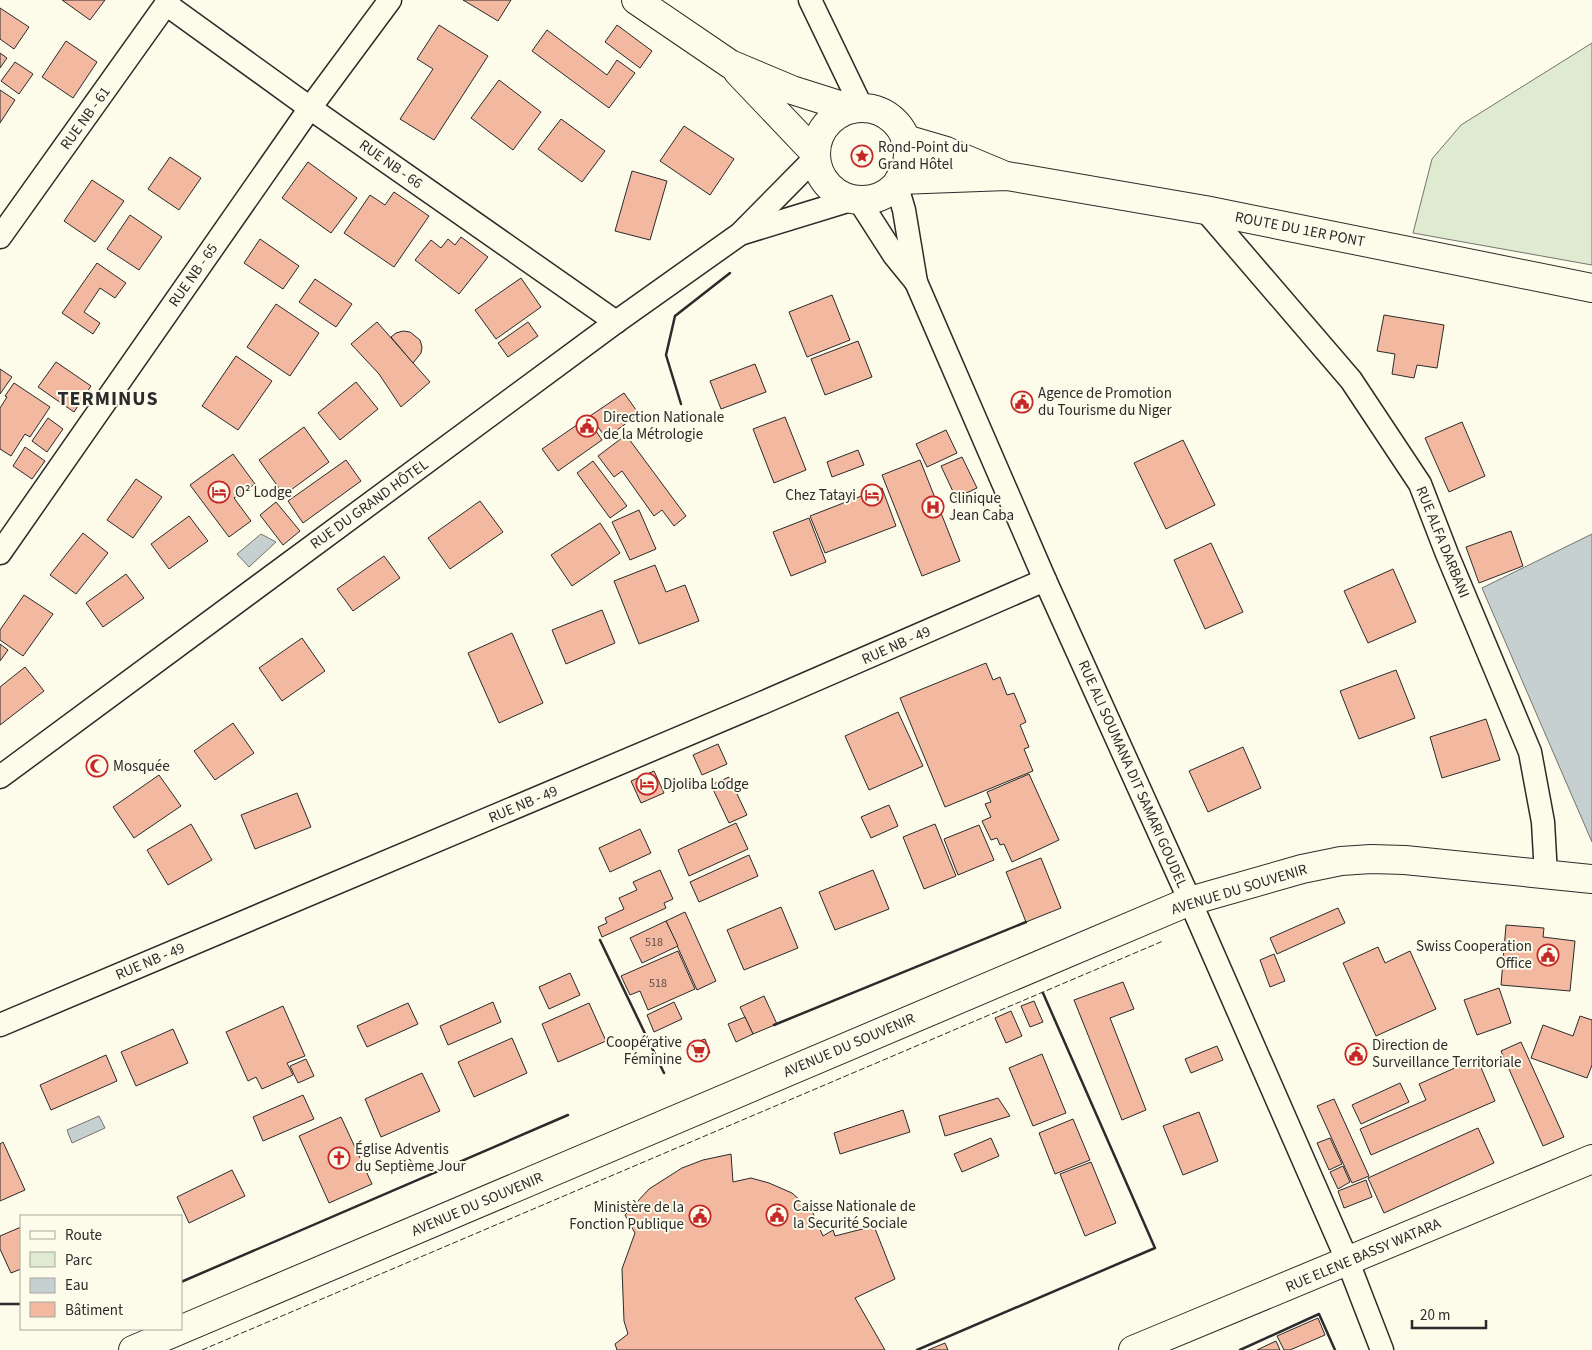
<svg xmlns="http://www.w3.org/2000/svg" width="1592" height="1350" font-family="'Source Sans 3',sans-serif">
  <rect width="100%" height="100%" fill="#fdfbea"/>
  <path fill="#deebd1" stroke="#74746e" d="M1592 43V265L1413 233 1432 159 1461 125Z"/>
  <g fill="#c7d0d0" stroke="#74746e">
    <path d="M261 534 276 542 249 567 237 554Z"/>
    <path d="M1592 534V842L1482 588Z"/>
    <path d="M99 1116 105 1128 72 1143 67 1130Z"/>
  </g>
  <g fill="#f2b8a0" stroke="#2b2b2b">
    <path d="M62 0H105L90 20Z"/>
    <path d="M463 0H511L498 21Z"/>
    <path d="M0 8 29 27 14 49 0 39Z"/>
    <path d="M439 25 488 56 434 140 400 119 433 69 417 59Z"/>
    <path d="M617 25 652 51 640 68 605 42Z"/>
    <path d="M547 30 607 75 617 60 635 73 609 108 532 51Z"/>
    <path d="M66 41 97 62 73 98 42 77Z"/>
    <path d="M0 53 7 58 0 68Z"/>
    <path d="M15 62 33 74 19 94 1 81Z"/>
    <path d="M499 80 541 112 513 150 471 118Z"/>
    <path d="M0 90 15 100 0 123Z"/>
    <path d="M561 119 605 151 582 182 538 149Z"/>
    <path d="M684 126 734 159 710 195 660 161Z"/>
    <path d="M170 157 201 178 179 210 148 189Z"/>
    <path d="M308 162 357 198 331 233 282 198Z"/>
    <path d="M632 171 667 181 650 240 615 231Z"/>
    <path d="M92 180 124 201 95 242 64 221Z"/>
    <path d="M394 192 429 216 394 267 344 233 370 195 385 205Z"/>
    <path d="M130 215 162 237 139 270 107 249Z"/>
    <path d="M461 237 488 257 459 294 415 260 431 240 441 248 448 239 455 245Z"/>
    <path d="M260 239 299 266 283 289 244 263Z"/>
    <path d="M97 263 126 283 115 298 100 288 84 312 100 323 93 334 62 313Z"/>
    <path d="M521 278 541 307 496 339 475 310Z"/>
    <path d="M315 279 352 304 336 327 299 302Z"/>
    <path d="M832 295 850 340 807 357 789 312Z"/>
    <path d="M276 304 319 333 290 376 247 347Z"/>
    <path d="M1384 315 1444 325 1437 368 1417 365 1414 378 1392 374 1395 354 1377 351Z"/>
    <path d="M377 322 430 382 401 407 379 374 351 344Z"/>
    <path d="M528 322 538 336 508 357 498 343Z"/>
    <path d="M403 331 410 332 420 340 422 347 421 353 413 363 391 337 396 333Z"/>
    <path d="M858 341 872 377 825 395 811 359Z"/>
    <path d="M236 356 272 381 238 430 202 406Z"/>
    <path d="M56 362 91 386 74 412 38 387Z"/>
    <path d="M755 364 766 392 721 409 710 381Z"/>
    <path d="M0 369 12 377 0 394Z"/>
    <path d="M356 382 378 409 340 440 318 413Z"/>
    <path d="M14 383 50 407 30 437 25 434 11 456 0 449V408L7 397 5 396Z"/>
    <path d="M624 393 639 414 606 438 590 416Z"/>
    <path d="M785 417 806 470 774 483 753 429Z"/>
    <path d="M48 418 63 429 47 452 32 441Z"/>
    <path d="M587 418 602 440 558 471 542 449Z"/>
    <path d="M1462 422 1485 476 1449 492 1425 438Z"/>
    <path d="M304 427 329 462 284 495 259 460Z"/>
    <path d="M946 430 957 453 927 467 916 444Z"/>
    <path d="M626 435 686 516 674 526 662 510 654 516 622 471 614 477 598 456Z"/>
    <path d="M1183 440 1215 505 1166 529 1134 463Z"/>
    <path d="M25 447 45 461 32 479 13 466Z"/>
    <path d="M858 450 864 465 832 477 827 462Z"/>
    <path d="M233 454 255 484 234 498 251 521 229 537 190 485Z"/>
    <path d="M962 457 977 488 956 498 941 466Z"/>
    <path d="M346 460 361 481 303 523 288 501Z"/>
    <path d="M920 460 960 561 922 576 882 475Z"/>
    <path d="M593 461 627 506 610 518 577 473Z"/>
    <path d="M136 479 162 497 133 538 107 520Z"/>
    <path d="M882 488 896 526 825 553 810 516Z"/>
    <path d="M480 501 503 532 450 569 428 538Z"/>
    <path d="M276 502 300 531 283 545 260 515Z"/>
    <path d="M639 510 656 549 630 560 612 522Z"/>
    <path d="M189 516 208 541 169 569 151 544Z"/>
    <path d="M809 518 826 562 791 576 773 532Z"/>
    <path d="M600 523 620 553 572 586 551 555Z"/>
    <path d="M1511 531 1523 566 1479 583 1466 547Z"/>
    <path d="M83 533 108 553 76 594 50 575Z"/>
    <path d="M1211 543 1243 612 1205 629 1174 560Z"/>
    <path d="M384 556 400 578 353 611 337 589Z"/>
    <path d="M655 565 666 592 685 585 699 621 639 644 614 581Z"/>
    <path d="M1393 569 1416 622 1368 643 1344 591Z"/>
    <path d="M126 574 144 598 103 627 86 603Z"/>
    <path d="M24 595 53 614 23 656 0 640V630Z"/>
    <path d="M602 610 615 643 566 664 552 630Z"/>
    <path d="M512 633 543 703 499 723 468 653Z"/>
    <path d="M302 638 325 671 282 701 259 668Z"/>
    <path d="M0 644 8 650 0 661Z"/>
    <path d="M986 663 993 680 1000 677 1007 695 1014 693 1026 722 1020 725 1029 747 1024 749 1033 771 945 807 900 698Z"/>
    <path d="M25 667 44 691 0 725V687Z"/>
    <path d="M1396 670 1415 718 1359 739 1340 691Z"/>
    <path d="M898 712 923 766 869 790 845 736Z"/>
    <path d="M1486 719 1500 760 1442 778 1430 737Z"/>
    <path d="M233 723 254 753 215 780 194 751Z"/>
    <path d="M718 744 727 764 702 775 693 755Z"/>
    <path d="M1243 747 1261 788 1208 812 1189 771Z"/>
    <path d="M654 771 664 793 641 803 631 781Z"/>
    <path d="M1029 774 1059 840 1012 862 1004 844 1000 845 997 838 991 840 982 821 991 817 985 804 991 802 987 792Z"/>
    <path d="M159 775 181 806 134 838 113 807Z"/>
    <path d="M729 777 747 815 729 823 711 785Z"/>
    <path d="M297 793 311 827 255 849 241 815Z"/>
    <path d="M889 805 898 826 871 838 861 817Z"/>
    <path d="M736 823 748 849 689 876 678 850Z"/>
    <path d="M191 824 212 860 168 885 147 850Z"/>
    <path d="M935 824 956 876 924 889 903 837Z"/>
    <path d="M979 825 994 860 958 875 944 839Z"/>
    <path d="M640 829 651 853 610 872 599 848Z"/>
    <path d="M749 855 758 876 699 902 690 882Z"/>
    <path d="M1041 858 1061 908 1026 922 1006 872Z"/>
    <path d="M660 870 673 899 664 903 666 908 602 937 598 927 607 923 605 918 624 909 619 898 637 890 633 882Z"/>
    <path d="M873 870 889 909 835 930 819 892Z"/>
    <path d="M781 907 798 948 744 970 727 930Z"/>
    <path d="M1338 908 1345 923 1277 954 1270 938Z"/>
    <path d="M685 912 716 981 697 990 666 921Z"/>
    <path d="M666 921 678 946 642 963 630 938Z"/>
    <path d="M1506 925 1544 928 1543 937 1575 941 1570 991 1501 985Z"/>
    <path d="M1378 947 1385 963 1410 951 1436 1009 1376 1036 1343 963Z"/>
    <path d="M678 951 695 989 648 1010 640 991 630 995 621 976Z"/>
    <path d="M1274 954 1285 981 1270 987 1260 960Z"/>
    <path d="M570 973 580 995 549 1009 539 987Z"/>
    <path d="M1123 982 1134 1009 1110 1018 1146 1110 1122 1120 1074 1000Z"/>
    <path d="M1499 988 1511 1023 1477 1035 1464 1000Z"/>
    <path d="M764 996 777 1024 753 1034 740 1007Z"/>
    <path d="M1034 1001 1043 1022 1030 1027 1021 1006Z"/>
    <path d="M493 1002 501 1022 448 1045 440 1026Z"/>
    <path d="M674 1002 682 1019 654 1032 647 1015Z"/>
    <path d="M408 1003 418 1024 367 1047 357 1026Z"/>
    <path d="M589 1003 606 1041 558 1062 542 1024Z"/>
    <path d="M283 1006 305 1056 287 1063 293 1075 262 1089 256 1077 248 1081 226 1032Z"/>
    <path d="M1011 1011 1022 1036 1006 1043 995 1018Z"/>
    <path d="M1580 1016 1592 1020V1065L1587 1078 1531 1058 1543 1025 1573 1036Z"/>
    <path d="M745 1017 753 1034 736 1042 728 1024Z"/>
    <path d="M173 1029 188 1063 136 1086 121 1052Z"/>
    <path d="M512 1038 527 1073 474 1097 458 1062Z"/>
    <path d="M705 1039 710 1053 696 1059 691 1044Z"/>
    <path d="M1521 1042 1564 1137 1543 1146 1501 1051Z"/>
    <path d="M1217 1046 1223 1060 1191 1073 1185 1059Z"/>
    <path d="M1042 1054 1066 1113 1033 1126 1009 1068Z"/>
    <path d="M106 1055 117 1081 51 1110 40 1085Z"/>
    <path d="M1477 1058 1495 1101 1371 1155 1360 1129 1426 1100 1419 1084Z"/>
    <path d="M306 1059 314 1076 298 1083 290 1066Z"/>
    <path d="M422 1073 440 1111 381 1137 365 1099Z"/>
    <path d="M1400 1083 1409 1102 1361 1124 1352 1105Z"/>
    <path d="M303 1095 314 1119 263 1141 253 1117Z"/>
    <path d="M998 1098 1010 1116 945 1136 939 1116Z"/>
    <path d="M1334 1099 1369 1176 1352 1183 1317 1106Z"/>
    <path d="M903 1110 910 1132 840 1154 834 1133Z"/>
    <path d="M1199 1112 1218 1161 1183 1175 1163 1126Z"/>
    <path d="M341 1117 372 1184 329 1203 299 1136Z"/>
    <path d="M1073 1119 1090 1160 1055 1174 1039 1133Z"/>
    <path d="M1478 1128 1494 1163 1384 1213 1368 1178Z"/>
    <path d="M991 1138 999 1156 962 1172 954 1154Z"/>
    <path d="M1330 1138 1342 1164 1329 1170 1317 1143Z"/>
    <path d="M3 1142 25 1190 0 1201V1144Z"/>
    <path d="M731 1154 733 1182 751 1178 769 1183 792 1193 812 1211 823 1236 833 1230 835 1236 874 1226 895 1279 855 1298 885 1350H617L615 1344 628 1334 624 1321 622 1269 635 1233 625 1215 649 1189 682 1168 703 1160Z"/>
    <path d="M1091 1162 1116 1223 1085 1236 1060 1174Z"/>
    <path d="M1343 1166 1350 1182 1338 1189 1330 1172Z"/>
    <path d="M232 1170 245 1196 189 1223 177 1197Z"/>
    <path d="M1366 1180 1372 1197 1344 1208 1338 1191Z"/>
    <path d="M21 1227V1269L11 1273 0 1249V1236Z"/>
    <path d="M1318 1318 1325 1335 1290 1350H1284L1277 1336Z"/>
    <path d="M1276 1341 1280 1350H1257Z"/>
    <path d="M945 1343 948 1350H928Z"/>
  </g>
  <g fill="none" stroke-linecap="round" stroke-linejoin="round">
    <g stroke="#2b2b2b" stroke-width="25">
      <g id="street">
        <path d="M810 0 862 108"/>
        <path d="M166 4 310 108 616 322"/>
        <path d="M896 183 904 210 916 282 1045 580 1190 901 1348 1262 1382 1350"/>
        <path d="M858 199 894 255 916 282"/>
        <path d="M1205 210 1351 380 1420 484 1447 554 1530 752 1543 822 1546 875"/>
        <path d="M743 233 854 199"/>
        <path d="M0 237 169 0"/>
        <path d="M0 553 310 108 390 0"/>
        <path d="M0 777 616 322 740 234 816 157"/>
        <path d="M0 1025 762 703 1045 580"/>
      </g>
    </g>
    <g stroke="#2b2b2b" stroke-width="30">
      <g id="secondary">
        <path d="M636 0 730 64 792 90 852 109"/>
        <path d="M738 72 815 153"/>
        <circle cx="862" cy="154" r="46"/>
        <path d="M905 139 946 151 1001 174"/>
        <path d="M899 180 1007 176 1205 210 1592 288"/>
      </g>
    </g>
    <g stroke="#2b2b2b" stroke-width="30">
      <g id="primary">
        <path d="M133 1350 1190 901 1302 869 1341 861 1371 859 1405 860 1592 879"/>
        <path d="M1133 1350 1592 1159"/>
      </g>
    </g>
    <use href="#street" stroke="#fdfbea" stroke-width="22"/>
    <use href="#secondary" stroke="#fdfbea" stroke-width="28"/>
    <use href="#primary" stroke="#fdfbea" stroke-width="28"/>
    <path stroke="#2b2b2b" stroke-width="1" stroke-dasharray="6 2.5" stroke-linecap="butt" d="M202 1350 1163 941"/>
    <g stroke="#2b2b2b" stroke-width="2.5">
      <path d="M681 404 666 355 675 316 730 273"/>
      <path d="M600 940 664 1073"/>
      <path d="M774 1025 1026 922"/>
      <path d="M181 1282 568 1115"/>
      <path d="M0 1304H21"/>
      <path d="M917 1350 1155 1248 1043 993"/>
      <path d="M1240 1350 1319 1314 1335 1350"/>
    </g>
  </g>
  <defs>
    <g id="sight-ring" transform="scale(1.125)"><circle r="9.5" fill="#fdfbea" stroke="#c62828" stroke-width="1.5"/><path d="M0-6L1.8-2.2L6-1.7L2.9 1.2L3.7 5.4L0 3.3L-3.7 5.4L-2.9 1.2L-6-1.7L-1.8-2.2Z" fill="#c62828"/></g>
    <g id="civic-ring" transform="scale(1.125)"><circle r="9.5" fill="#fdfbea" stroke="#c62828" stroke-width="1.5"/><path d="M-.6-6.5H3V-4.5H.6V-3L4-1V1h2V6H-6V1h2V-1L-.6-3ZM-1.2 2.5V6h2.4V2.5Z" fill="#c62828"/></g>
    <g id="hotel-ring" transform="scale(1.125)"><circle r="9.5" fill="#fdfbea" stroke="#c62828" stroke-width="1.5"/><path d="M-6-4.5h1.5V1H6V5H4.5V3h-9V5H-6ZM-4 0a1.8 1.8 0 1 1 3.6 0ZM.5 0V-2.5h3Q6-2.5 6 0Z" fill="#c62828"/></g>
    <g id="hospital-ring" transform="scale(1.125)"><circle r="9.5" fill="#fdfbea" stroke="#c62828" stroke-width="1.5"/><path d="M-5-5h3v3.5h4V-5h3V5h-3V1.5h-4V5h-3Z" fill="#c62828"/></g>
    <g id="mosque-ring" transform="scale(1.125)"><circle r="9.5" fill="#fdfbea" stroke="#c62828" stroke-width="1.5"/><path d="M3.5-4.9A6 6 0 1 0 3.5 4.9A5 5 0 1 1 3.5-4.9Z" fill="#c62828"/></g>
    <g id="supermarket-ring" transform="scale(1.125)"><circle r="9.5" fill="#fdfbea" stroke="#c62828" stroke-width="1.5"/><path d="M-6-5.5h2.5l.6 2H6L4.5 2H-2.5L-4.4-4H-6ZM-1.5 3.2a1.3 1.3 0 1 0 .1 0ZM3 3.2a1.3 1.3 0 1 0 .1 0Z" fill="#c62828"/></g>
    <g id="church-ring" transform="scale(1.125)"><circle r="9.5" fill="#fdfbea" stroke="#c62828" stroke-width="1.5"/><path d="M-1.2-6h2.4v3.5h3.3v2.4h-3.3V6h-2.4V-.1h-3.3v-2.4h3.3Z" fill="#c62828"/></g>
  </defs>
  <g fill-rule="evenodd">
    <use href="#sight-ring" x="862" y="156"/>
    <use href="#civic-ring" x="1022" y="402"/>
    <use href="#civic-ring" x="587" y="426"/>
    <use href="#hotel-ring" x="219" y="492"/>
    <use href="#hotel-ring" x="872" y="495"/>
    <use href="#hospital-ring" x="933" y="507"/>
    <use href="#mosque-ring" x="97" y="766"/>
    <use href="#hotel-ring" x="647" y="784"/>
    <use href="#civic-ring" x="1548" y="955"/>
    <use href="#supermarket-ring" x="698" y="1051"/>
    <use href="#civic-ring" x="1356" y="1054"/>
    <use href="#church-ring" x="339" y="1158"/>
    <use href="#civic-ring" x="777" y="1215"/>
    <use href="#civic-ring" x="700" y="1216"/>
  </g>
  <g text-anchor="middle" stroke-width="4" stroke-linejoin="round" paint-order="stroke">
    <g font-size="12" fill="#5d4e48">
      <text x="654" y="946">518</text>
      <text x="658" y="987">518</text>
    </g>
    <g font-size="15" fill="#2b2b2b" stroke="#fdfbea">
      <text transform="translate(85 118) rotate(-54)" y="5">RUE NB - 61</text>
      <text transform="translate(391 164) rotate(35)" y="5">RUE NB - 66</text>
      <text transform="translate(1300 229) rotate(11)" y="5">ROUTE DU 1ER PONT</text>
      <text transform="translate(193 275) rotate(-55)" y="5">RUE NB - 65</text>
      <text transform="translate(369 504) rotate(-36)" y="5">RUE DU GRAND HÔTEL</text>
      <text transform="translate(1443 542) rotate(68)" y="5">RUE ALFA DARBANI</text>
      <text transform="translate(896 645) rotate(-24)" y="5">RUE NB - 49</text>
      <text transform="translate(1133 774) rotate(66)" y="5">RUE ALI SOUMANA DIT SAMARI GOUDEL</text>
      <text transform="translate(523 804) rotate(-23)" y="5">RUE NB - 49</text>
      <text transform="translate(1239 889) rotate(-17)" y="5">AVENUE DU SOUVENIR</text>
      <text transform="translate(150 961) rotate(-23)" y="5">RUE NB - 49</text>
      <text transform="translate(849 1045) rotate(-23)" y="5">AVENUE DU SOUVENIR</text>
      <text transform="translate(477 1204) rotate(-23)" y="5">AVENUE DU SOUVENIR</text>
      <text transform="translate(1363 1255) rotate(-23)" y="5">RUE ELENE BASSY WATARA</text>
    </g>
    <g font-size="15" fill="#2b2b2b" stroke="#fdfbea" text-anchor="start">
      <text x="878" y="152">Rond-Point du<tspan x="878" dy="17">Grand Hôtel</tspan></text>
      <text x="1038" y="398">Agence de Promotion<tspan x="1038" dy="17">du Tourisme du Niger</tspan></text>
      <text x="603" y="422">Direction Nationale<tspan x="603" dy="17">de la Métrologie</tspan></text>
      <text x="235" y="497">O² Lodge</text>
      <text x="856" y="500" text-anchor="end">Chez Tatayi</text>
      <text x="949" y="503">Clinique<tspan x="949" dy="17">Jean Caba</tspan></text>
      <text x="113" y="771">Mosquée</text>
      <text x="663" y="789">Djoliba Lodge</text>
      <text x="1532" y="951" text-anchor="end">Swiss Cooperation<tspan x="1532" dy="17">Office</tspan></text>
      <text x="682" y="1047" text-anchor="end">Coopérative<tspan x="682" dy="17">Féminine</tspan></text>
      <text x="1372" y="1050">Direction de<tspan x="1372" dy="17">Surveillance Territoriale</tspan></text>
      <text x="355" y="1154">Église Adventis<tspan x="355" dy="17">du Septième Jour</tspan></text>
      <text x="793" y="1211">Caisse Nationale de<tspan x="793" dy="17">la Securité Sociale</tspan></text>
      <text x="684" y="1212" text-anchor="end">Ministère de la<tspan x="684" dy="17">Fonction Publique</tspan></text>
    </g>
    <g font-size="20" font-weight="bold" letter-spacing="1" fill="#2b2b2b" stroke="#fdfbea">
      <text x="108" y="405">TERMINUS</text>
    </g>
  </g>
  <rect x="20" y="1215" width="162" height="115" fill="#fdfbea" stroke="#a9a89e"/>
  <rect x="30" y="1231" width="25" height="8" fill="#fdfbea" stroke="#a9a89e"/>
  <text x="65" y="1240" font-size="15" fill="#2b2b2b">Route</text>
  <rect x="30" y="1252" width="25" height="15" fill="#deebd1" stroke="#a9a89e"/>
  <text x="65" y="1265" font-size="15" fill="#2b2b2b">Parc</text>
  <rect x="30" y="1278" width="25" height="15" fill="#c7d0d0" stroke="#a9a89e"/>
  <text x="65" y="1290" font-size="15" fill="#2b2b2b">Eau</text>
  <rect x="30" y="1302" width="25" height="15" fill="#f2b8a0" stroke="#a9a89e"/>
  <text x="65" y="1315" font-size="15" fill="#2b2b2b">Bâtiment</text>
  <path d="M1412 1320v8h74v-8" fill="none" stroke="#2b2b2b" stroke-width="2.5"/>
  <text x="1420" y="1320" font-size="15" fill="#2b2b2b" stroke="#fdfbea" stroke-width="4" paint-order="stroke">20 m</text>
</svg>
